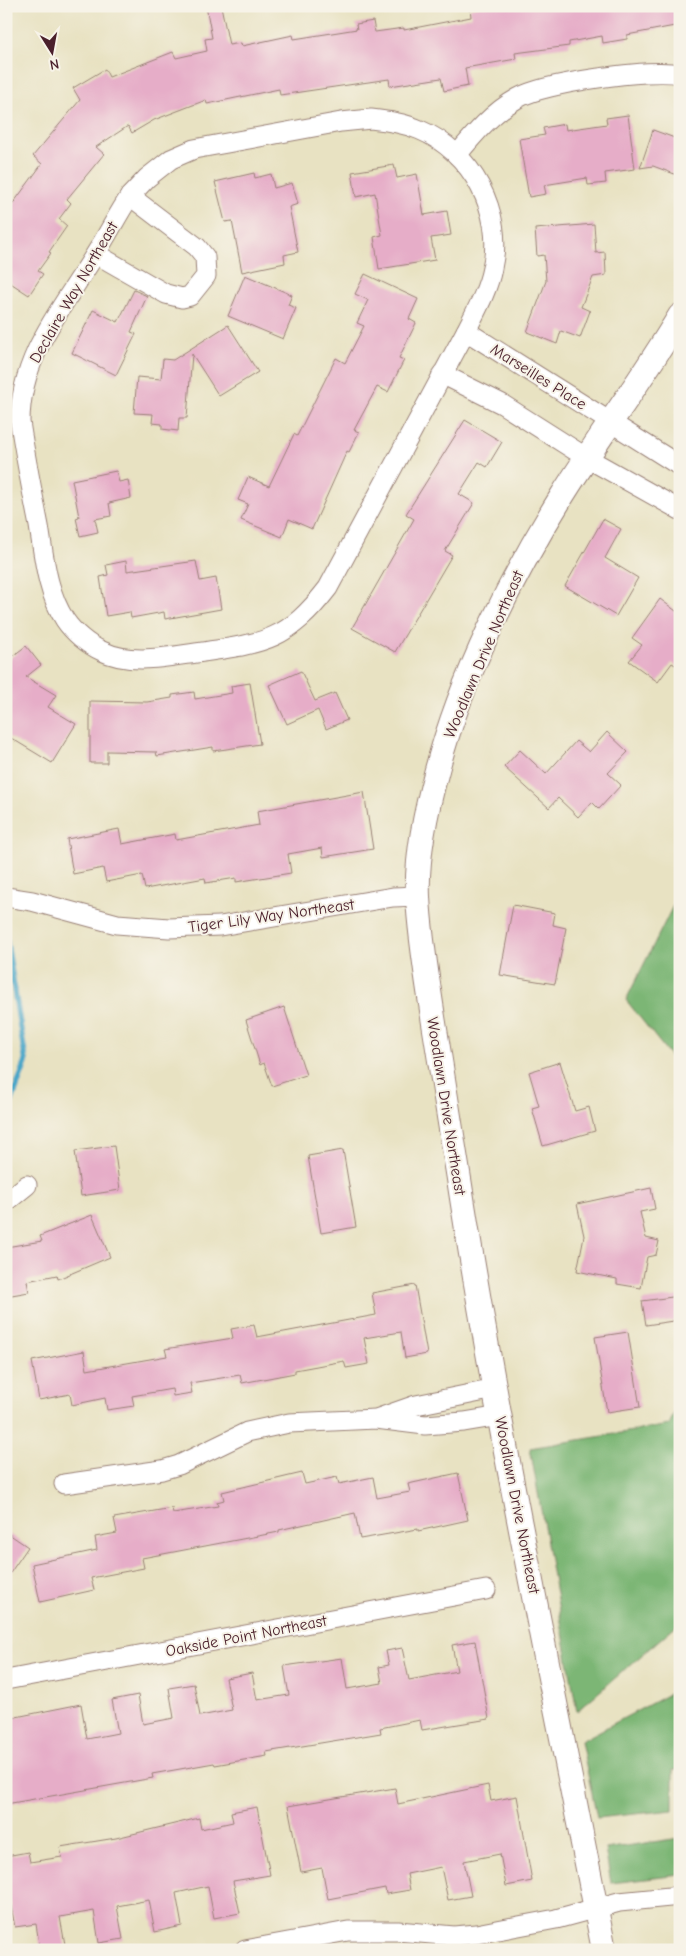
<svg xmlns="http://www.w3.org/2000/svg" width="686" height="1956" font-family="'Comic Neue',sans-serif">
  <rect width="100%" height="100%" fill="#f7f3e8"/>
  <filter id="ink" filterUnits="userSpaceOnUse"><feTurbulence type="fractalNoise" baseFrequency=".02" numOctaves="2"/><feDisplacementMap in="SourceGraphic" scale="10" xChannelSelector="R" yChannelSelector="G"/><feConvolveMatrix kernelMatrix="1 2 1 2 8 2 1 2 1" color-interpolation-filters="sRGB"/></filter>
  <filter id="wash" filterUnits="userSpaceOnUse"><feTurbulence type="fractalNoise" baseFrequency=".0096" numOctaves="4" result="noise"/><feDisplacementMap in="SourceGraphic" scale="20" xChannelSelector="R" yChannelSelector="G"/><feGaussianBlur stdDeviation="1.12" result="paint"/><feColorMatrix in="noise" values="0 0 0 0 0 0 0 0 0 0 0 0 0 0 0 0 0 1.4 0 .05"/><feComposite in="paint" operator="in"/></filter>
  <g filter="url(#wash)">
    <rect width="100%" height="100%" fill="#e8e2c2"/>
    <g fill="#7bb674" stroke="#626a50">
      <path d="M680 892V1068L626 1000Z"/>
      <path d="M680 1400V1622L577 1711 530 1448 669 1425Z"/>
      <path d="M680 1688V1770H673V1810L597 1818 581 1741Z"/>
      <path d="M680 1838V1875L611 1883 605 1849Z"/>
    </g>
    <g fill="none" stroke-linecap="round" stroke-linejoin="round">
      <path stroke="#4aa6c8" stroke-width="6" d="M6 939 26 1062 6 1116"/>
    </g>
    <g id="blocks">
      <g fill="#e6adc8">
        <path d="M206 6H221L229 45 241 43 242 46 293 35 294 39 357 29 356 24 373 21 375 32 404 28V30L471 17 470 8 480 6H680V25L627 35V39L603 43 602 36 569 42V46L515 53 516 59 465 68 468 86 444 91 441 78 390 86 389 79 280 95 279 89 207 104 206 100 154 120 132 133 128 126 96 147 104 154 67 199 71 203 59 219 67 226 49 252 51 253 38 271 43 274 29 295 6 280V213L42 164 33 156 80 100 73 88 105 69 109 77 173 52 176 58 207 51 205 39 212 38Z"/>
        <path d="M628 115 635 169 605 173 606 183 588 185 587 178 544 185 546 194 529 197 519 139 545 135 543 128 565 124 566 130 607 124 606 118Z"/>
        <path d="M653 130 680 140V176L653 166 640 168Z"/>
        <path d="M394 165 397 178 417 174 424 215 447 211 451 235 431 238 435 260 379 269 374 237 382 235 375 193 356 197 352 172Z"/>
        <path d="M254 173 255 178 271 174 274 188 292 183 298 204 289 207 298 252 284 255 285 263 242 272 232 221 225 222 215 182Z"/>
        <path d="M594 224 596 253 605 252 606 275 593 277 581 307 590 311 580 338 561 331 557 344 527 332 546 281 544 255 537 256 535 229Z"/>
        <path d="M365 274 418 299 409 319 416 323 399 358 404 360 388 392 377 387 354 430 359 432 349 452 347 451 312 529 289 519 282 537 241 520 248 504 238 500 248 477 269 486 294 434 297 436 336 358 345 363 364 326 357 323 368 300 355 294Z"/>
        <path d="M245 275 292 295 288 305 296 308 283 339 228 316Z"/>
        <path d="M134 290 147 296 131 332 136 334 116 375 72 353 93 310 118 322Z"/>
        <path d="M228 325 258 372 219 396 192 354 187 418H179L178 431 162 429V424L152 423 153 414 134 413 137 377 161 379 163 359 173 360Z"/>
        <path d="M465 420 502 442 487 467 479 462 459 494 474 503 445 551 452 555 395 652 352 628 414 519 406 514Z"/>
        <path d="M116 471 119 482 128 480 131 498 109 503 111 516 95 519 98 532 80 536 76 518 79 517 72 480Z"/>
        <path d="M603 519 621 529 605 558 638 578 616 616 565 586Z"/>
        <path d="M126 561 127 571 196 561 200 581 216 578 221 609 165 619 164 612 131 618 130 612 106 616 100 577 108 575 106 565Z"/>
        <path d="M660 599 680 614V668L672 663 658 682 629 661 642 645 632 638Z"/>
        <path d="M26 646 41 665 26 677 56 695 48 707 76 724 52 763 6 735V661Z"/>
        <path d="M301 671 315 701 335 693 347 720 326 729 318 710 287 724 269 685Z"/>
        <path d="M250 683 260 744 213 751V747L157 756 156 752 107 751V763H90V701L147 702 172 698V695L194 692 195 699 232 693 231 686Z"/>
        <path d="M607 732 628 752 608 773 621 785 599 809 592 802 578 817 558 798 549 808 504 767 520 750 546 774 576 741 589 752Z"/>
        <path d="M364 792 373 849 323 857 322 848 288 854 291 873 236 882V878L206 883 205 878 145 889 142 875 106 882 103 868 73 874 67 839 119 829 122 844 175 834 176 840 259 825 257 811Z"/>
        <path d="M513 905 555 913 553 925 566 928 555 984 500 975Z"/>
        <path d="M284 1007 306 1075 272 1086 264 1063 260 1065 246 1020Z"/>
        <path d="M560 1062 575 1111 589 1107 595 1131 543 1146 532 1108 539 1106 529 1072Z"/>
        <path d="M114 1146 120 1190 81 1196 75 1151Z"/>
        <path d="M343 1150 356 1227 321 1233 308 1156Z"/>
        <path d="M651 1188 655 1209 640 1212 646 1238 659 1241 656 1255 647 1257 641 1288 617 1284V1279L577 1271 584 1236 577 1204Z"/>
        <path d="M92 1215 110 1257 58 1279 57 1275 27 1281 29 1292 6 1296V1247L42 1241 40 1236Z"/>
        <path d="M415 1285 427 1354 405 1358 401 1332 364 1338 369 1364 346 1368 344 1361 295 1370V1373L242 1383 240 1375 190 1383 192 1393 173 1396 172 1389 132 1396 134 1406 107 1410 105 1398 72 1405 70 1394 39 1400 32 1361 84 1351 87 1370 167 1356 165 1349 233 1338 231 1329 254 1325 257 1337 376 1315 372 1293Z"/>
        <path d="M680 1296V1320L646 1325 642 1301Z"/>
        <path d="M628 1332 640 1407 607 1412 595 1337Z"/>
        <path d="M302 1473 305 1484 337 1477 339 1484 373 1477 377 1498 410 1492 408 1484 458 1473 468 1520 418 1531V1529L360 1539 355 1513 279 1530V1532L142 1558 144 1568 91 1578 94 1590 40 1602 32 1564 97 1550 95 1537 117 1533 114 1518 172 1508 173 1513 218 1506 217 1502 224 1500 222 1492Z"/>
        <path d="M6 1532 28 1547 6 1579Z"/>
        <path d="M475 1641 489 1719 422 1730 420 1720 380 1728 381 1733 266 1752 267 1756 215 1765 214 1763 152 1774 153 1778 6 1804V1719L81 1704 87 1739 118 1733 112 1700 138 1695 143 1724 174 1718 169 1688 194 1684 200 1716 232 1710 226 1678 252 1673 257 1700 289 1695 284 1666 342 1658 347 1689 382 1683 379 1667 389 1665 386 1651 402 1648 409 1680 457 1671 452 1645Z"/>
        <path d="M488 1785 491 1801 517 1796 532 1881 506 1886 500 1854 464 1861 471 1896 448 1900 441 1867 407 1874 410 1890 386 1894 385 1888 328 1899 322 1868 301 1872 288 1806 395 1788 398 1804Z"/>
        <path d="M257 1807 270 1875 233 1881 240 1913 214 1918 208 1886 176 1893 182 1926 155 1932 149 1900 117 1906 123 1939 99 1943 94 1911 60 1917 66 1950H40L36 1924 15 1927 6 1880V1856L28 1852 30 1862 62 1857 60 1847 116 1838 199 1818 201 1829 233 1822 231 1812Z"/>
      </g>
    </g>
  </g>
  <g filter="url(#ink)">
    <use href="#blocks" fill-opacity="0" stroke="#998076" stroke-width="1"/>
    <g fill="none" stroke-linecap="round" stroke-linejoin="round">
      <g stroke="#998076" stroke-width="21">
        <g id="minor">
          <path d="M371 119C388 121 404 123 420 130 471 151 505 213 492 268 488 290 476 311 466 331L328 588C288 640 265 643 203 652 171 656 132 666 102 651 88 645 73 632 65 620 47 593 44 557 39 526 32 491 25 456 20 422 20 359 59 312 91 261 105 240 116 217 130 196L147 178 171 159 194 149 341 122Z"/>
          <path d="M457 155C475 133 493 112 518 98 544 83 650 68 680 74"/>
          <path d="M96 254 166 294 182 298 190 296 206 276 205 257 197 247 130 196"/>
          <path d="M466 331 680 466"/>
          <path d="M442 374 502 404 587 458 680 510"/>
          <path d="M6 897 32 901 117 924 169 928 220 926 393 897 418 896"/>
          <path d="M6 1202 27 1185"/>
          <path d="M379 1418 416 1405 495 1389"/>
          <path d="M64 1484 162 1470 179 1465 247 1432 289 1423 376 1419 425 1425 464 1422 500 1416"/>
          <path d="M6 1680 486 1590"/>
          <path d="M245 1950 348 1931H398L454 1936 476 1934 556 1919 619 1902 680 1896"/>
        </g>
      </g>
      <g stroke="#998076" stroke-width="26">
        <path id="tertiary" d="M604 1950C554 1693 499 1437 459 1179 450 1125 442 1071 433 1017 427 977 420 937 418 897 416 855 426 810 437 770 461 678 512 576 562 496 600 435 643 378 680 316"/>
      </g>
      <use href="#minor" stroke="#fff" stroke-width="19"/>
      <use href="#tertiary" stroke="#fff" stroke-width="24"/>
    </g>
  </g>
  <g text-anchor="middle" stroke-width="4" stroke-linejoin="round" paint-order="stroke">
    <g font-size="16" fill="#4a1f2b" stroke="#f7f3e8">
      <text transform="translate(73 292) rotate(-60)" y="6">Declaire Way Northeast</text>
      <text transform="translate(539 376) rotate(32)" y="6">Marseilles Place</text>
      <text transform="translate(483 654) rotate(-67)" y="6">Woodlawn Drive Northeast</text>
      <text transform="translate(271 915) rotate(-8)" y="6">Tiger Lily Way Northeast</text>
      <text transform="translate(447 1106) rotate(81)" y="6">Woodlawn Drive Northeast</text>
      <text transform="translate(518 1505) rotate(79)" y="6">Woodlawn Drive Northeast</text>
      <text transform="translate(246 1635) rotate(-11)" y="6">Oakside Point Northeast</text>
    </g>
  </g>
  <rect width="686" height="1956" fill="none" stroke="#f7f3e8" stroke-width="25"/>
  <g transform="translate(52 52) rotate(169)" stroke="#f7f3e8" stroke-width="4" paint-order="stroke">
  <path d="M0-4L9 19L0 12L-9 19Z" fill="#4a1f2b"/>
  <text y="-8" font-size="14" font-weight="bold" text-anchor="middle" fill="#4a1f2b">N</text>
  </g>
</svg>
